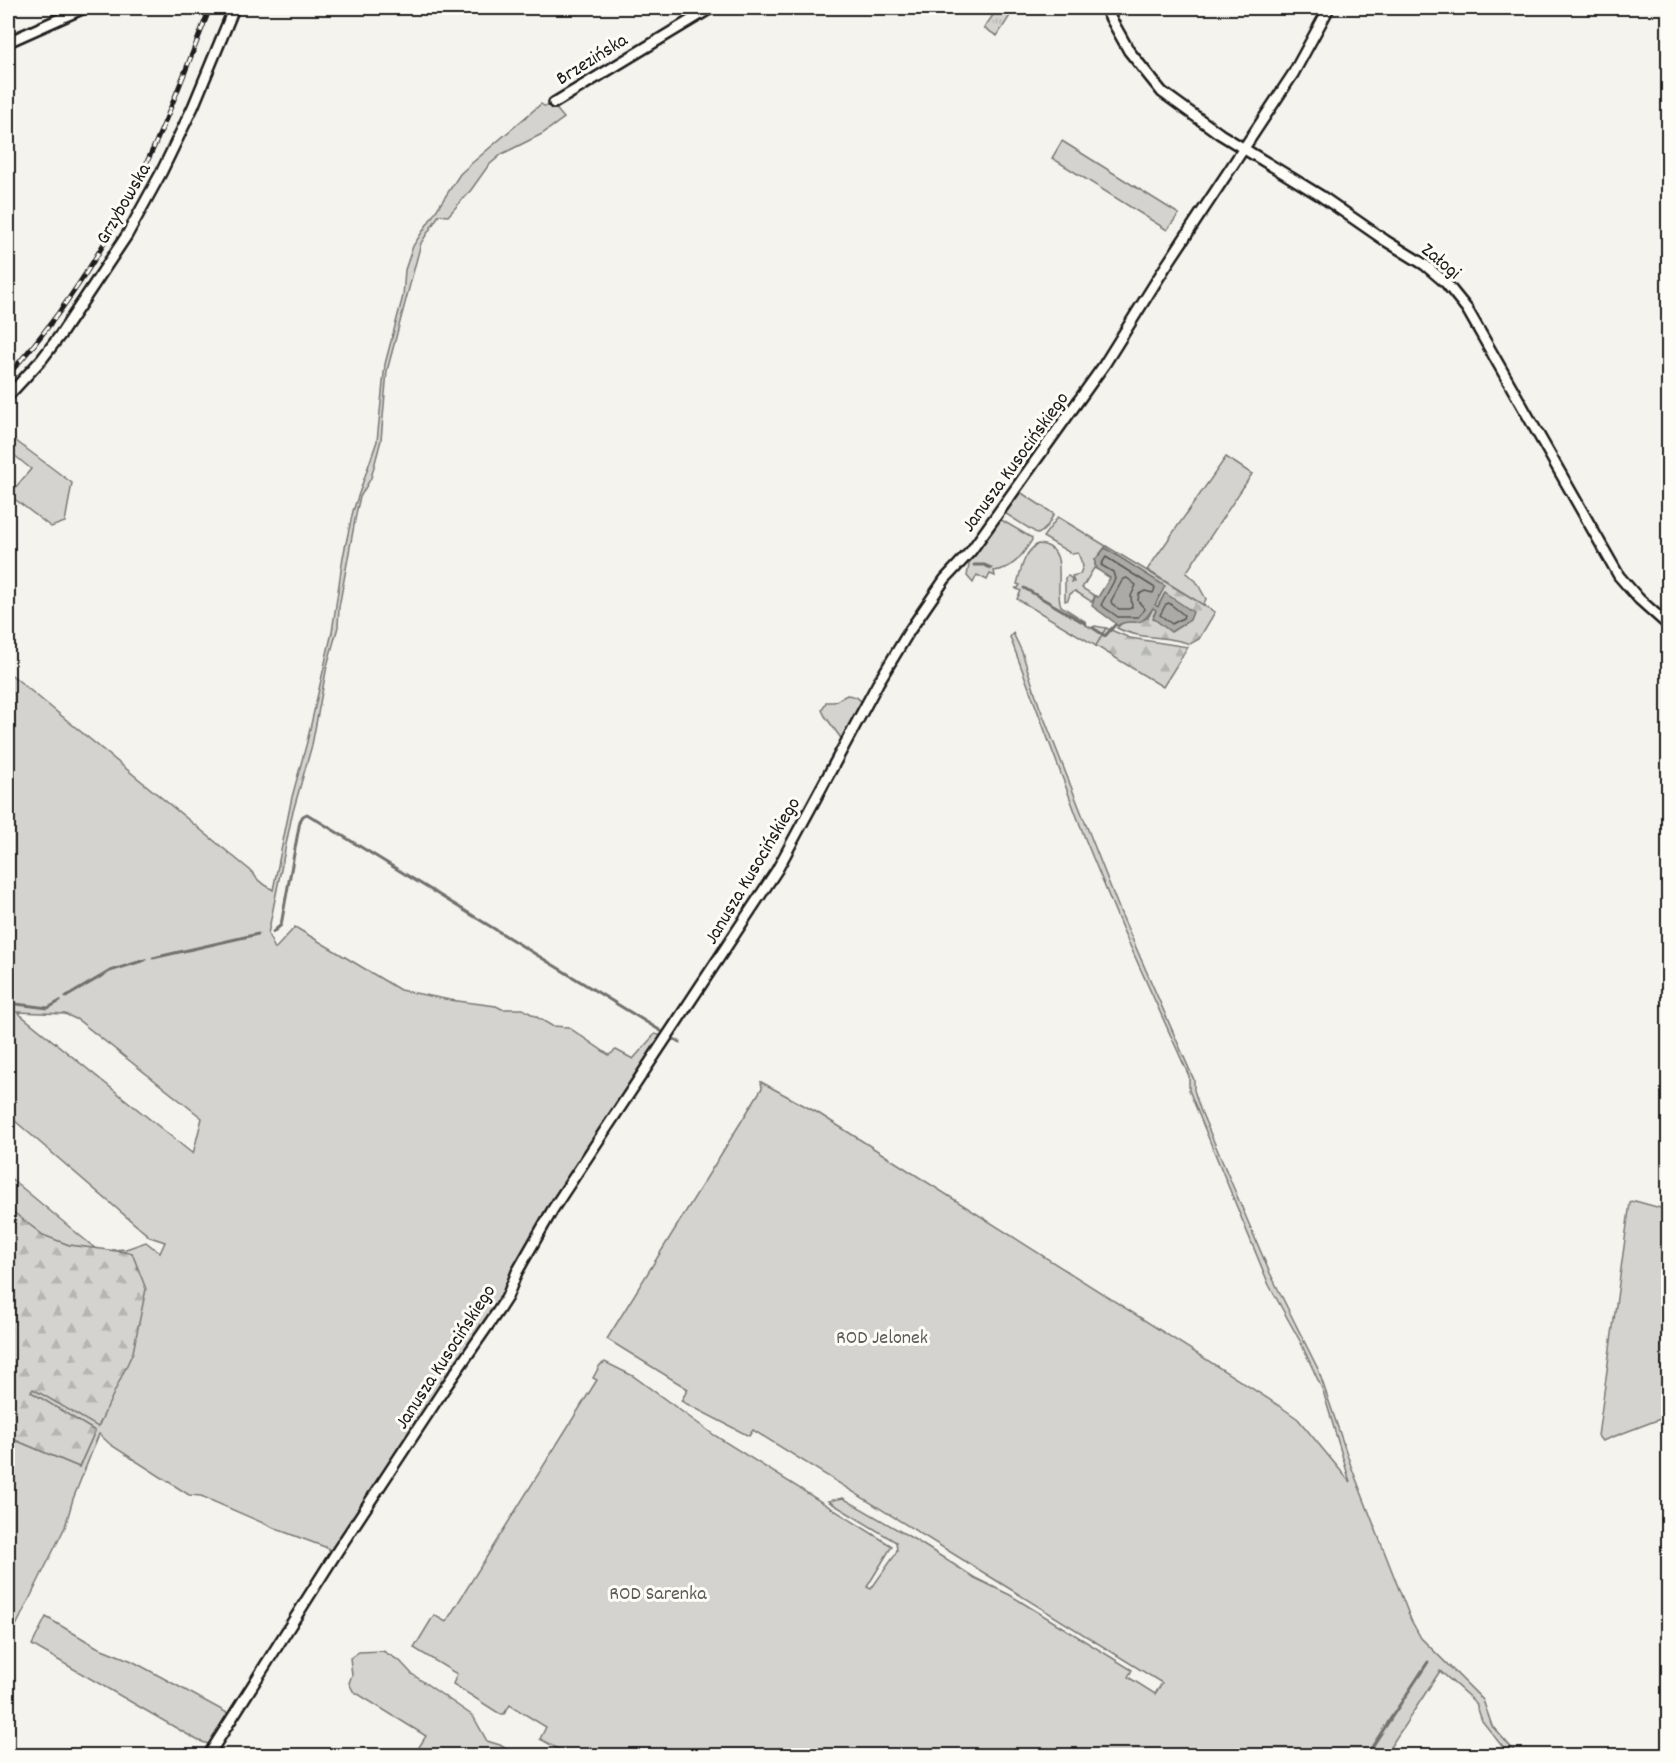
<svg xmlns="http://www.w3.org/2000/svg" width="1676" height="1763" viewBox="0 0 1676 1763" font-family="Dekko,sans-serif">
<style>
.green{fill:#d4d3cf;stroke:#787876;stroke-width:1.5;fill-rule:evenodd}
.forest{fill:url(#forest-firs);stroke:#787876;stroke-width:1.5}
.park{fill:url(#park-tufts);stroke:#787876;stroke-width:1.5}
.water{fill:#abaaa6;stroke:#72716f;stroke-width:1.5}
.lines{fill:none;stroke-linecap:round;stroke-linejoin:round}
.shore{stroke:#555553;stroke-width:1.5}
.stream{stroke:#72716f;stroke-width:3}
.minor-casing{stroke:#1c1c1c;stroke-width:14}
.minor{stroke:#fdfcf7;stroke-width:9}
.rail-casing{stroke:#1c1c1c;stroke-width:5}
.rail{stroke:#fdfcf7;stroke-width:3;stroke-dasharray:9;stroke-linecap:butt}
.labels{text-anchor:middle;stroke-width:6;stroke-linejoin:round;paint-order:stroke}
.street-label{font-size:20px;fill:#1c1c1c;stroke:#fdfcf7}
.park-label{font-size:20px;fill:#5c5c5b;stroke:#fdfcf7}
</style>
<defs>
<pattern id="forest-firs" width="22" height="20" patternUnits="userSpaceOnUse" patternTransform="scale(1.5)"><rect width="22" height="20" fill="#d4d3cf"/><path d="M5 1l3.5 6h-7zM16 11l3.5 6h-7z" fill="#b5b5b1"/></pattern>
<pattern id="park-tufts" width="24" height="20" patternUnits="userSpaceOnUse" patternTransform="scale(1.5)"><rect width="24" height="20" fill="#d4d3cf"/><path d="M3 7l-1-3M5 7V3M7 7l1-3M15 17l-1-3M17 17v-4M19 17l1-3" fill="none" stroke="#b5b5b1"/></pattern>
</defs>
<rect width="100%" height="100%" fill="#f4f3ee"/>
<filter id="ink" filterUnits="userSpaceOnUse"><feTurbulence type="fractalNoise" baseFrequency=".0167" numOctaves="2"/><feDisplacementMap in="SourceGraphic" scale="12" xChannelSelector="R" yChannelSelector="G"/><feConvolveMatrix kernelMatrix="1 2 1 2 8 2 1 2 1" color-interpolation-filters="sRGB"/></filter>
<g filter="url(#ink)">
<g class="green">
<path d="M541,104L544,106H554L564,118L542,134L502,154L488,166L471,190L448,216L439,215L421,243L387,371L381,440L371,478L360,497L357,509L339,607L338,627L327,666L312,745L292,815L268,934L275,949L295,927L400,990L450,1000L496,1006L502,1009H523L552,1026L568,1027L609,1055L616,1050L633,1059L655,1034L663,1036L636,1073L617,1107L548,1208L513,1270L501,1301L378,1480L332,1551L325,1547L279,1530L201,1496L189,1495L111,1445L99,1434L73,1499L65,1527L8,1642V1437L79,1467L95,1431L30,1392L33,1388L98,1426L116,1387L132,1253L112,1250L126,1249L146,1242L160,1253L165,1242L150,1237L8,1115V672L251,871L259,881L273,890L292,797L307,742L332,632L343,557L353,511L377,441L385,364L403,296L405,270L413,246L460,174L472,163ZM17,1012L65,1014L78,1020L202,1118L193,1154Z"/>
<path d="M1062,141L1179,214L1167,230L1052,158Z"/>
<path d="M8,435L72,483L65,522L51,527L8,494V483L15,488L31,469L8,450Z"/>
<path d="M1226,457L1252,474L1186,573L1196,581L1206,599L1203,605L1147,570Z"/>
<path d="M1017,490L1054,514C1049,522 1047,530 1038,534L1003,512Z"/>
<path d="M1058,517L1106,546L1095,560V565L1098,570L1094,568L1082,588L1095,596L1092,602L1075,591L1070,594L1068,600L1065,601V578L1068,576L1072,579L1071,582H1074L1072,576L1080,574L1083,566L1078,553L1072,554L1043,537Z"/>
<path d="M998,518L1032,538V540C1022,555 1014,569 994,571L995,576L990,574L987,580L977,575L973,583L967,576L970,559Z"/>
<path d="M1038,544C1072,546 1053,587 1061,606L1086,622V625L1091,628L1095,626L1106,628L1096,646L1017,599L1021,591L1015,588H1018L1020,585L1017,584C1021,569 1024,552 1038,544Z"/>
<path d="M1013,633L1022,652L1039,705L1120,911L1194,1080V1090L1200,1109L1269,1271L1318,1369L1351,1466L1411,1620L1421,1638L1483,1700L1492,1726L1518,1755H1509L1482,1721L1476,1703L1440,1671L1385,1755H569L540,1739L546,1727L510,1705L504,1714H500L453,1684L457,1674L414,1648L434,1615L446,1622L597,1380L593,1378L600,1365L605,1362L633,1376L714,1435L892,1546L867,1587L871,1589L895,1555L897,1550L896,1542L828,1501L843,1498L917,1541L975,1578L1010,1595L1132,1670L1128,1677L1155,1694L1162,1683L753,1430L749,1436L681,1401L688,1389L607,1339L762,1088L761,1082L818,1113L1281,1407L1298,1419L1350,1482L1323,1391L1300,1341L1269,1285L1195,1105L1189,1090V1076L1122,928L1086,841L1010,637Z"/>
<path d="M847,695C855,696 859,697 863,704L843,741L825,716L822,710L826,702H834Z"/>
<path d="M8,1176L96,1249L69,1245L43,1236L8,1208Z"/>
<path d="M1635,1201L1668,1210V1416L1602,1441L1598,1436L1630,1203Z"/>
<path d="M46,1617L97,1647L132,1661L231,1715L211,1745L197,1740L32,1645Z"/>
<path d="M383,1651L400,1661L412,1674L473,1716L487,1741L500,1745L516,1755H414L426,1736L353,1691L349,1683L352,1675L350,1658L359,1652Z"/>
</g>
<g class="forest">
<path d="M1106,546L1215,612L1199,639L1190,644C1166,635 1140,640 1117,628L1123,622L1148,618L1153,608L1156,610L1153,616L1165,593L1157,607L1155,605L1164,586L1105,548Z"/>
<path d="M1106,628L1130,638L1188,647L1163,687L1096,646Z"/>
<path d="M8,1208L43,1235L69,1245L132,1253L146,1289L133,1352L98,1427L33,1389L31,1392L95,1431L79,1467L8,1437Z"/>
</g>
<path class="park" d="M998,8H1015L997,36L984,28Z"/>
<path class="water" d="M1105,548L1165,586L1155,605L1158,607L1165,593L1193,612L1190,620L1171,632L1153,618L1156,610L1153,608C1138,633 1133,615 1117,626L1114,622L1092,606L1095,596L1098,597L1110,578L1098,570L1095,565V560Z"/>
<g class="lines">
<g class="shore">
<path d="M1106,557L1155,588L1153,593L1145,591L1139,594L1138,601L1145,609L1138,617H1118L1101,605L1115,579L1113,572L1101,565Z"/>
<path d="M1127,578L1136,585L1131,596L1132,607L1129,609H1119L1112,604L1111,601L1123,579Z"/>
<path d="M1169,603L1184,615L1183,618L1172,624L1160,615L1166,604Z"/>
</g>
<g class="stream">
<path d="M974,565H984L991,568"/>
<path d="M1024,588L1086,624"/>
<path d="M1093,628L1105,636L1115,625"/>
<path d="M273,932L281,925L300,821L303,816L307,814L661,1031"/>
<path d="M153,958L258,934"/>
<path d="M66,997L110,971L145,960"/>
<path d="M8,1003L48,1008L60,1001"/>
<path d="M674,1039L680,1042"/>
<path d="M1366,1756L1428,1662"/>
</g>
<defs>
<g id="minor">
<path d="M1105,8L1129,51L1162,92L1220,134L1321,196L1386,241L1425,265L1446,283L1467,309L1619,576L1639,599L1668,625"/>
<path d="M8,42L84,8"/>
<path d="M554,103L711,8"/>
<path d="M8,396L42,359L61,334L127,235L161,173L193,107L234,8"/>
<path d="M208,1756L338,1550L444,1389L498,1311L507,1297L517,1272L553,1209L777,870L878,683L910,630L945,579L971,551L1104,365L1164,269L1293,74L1329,8"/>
</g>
</defs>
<use href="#minor" class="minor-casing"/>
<use href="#minor" class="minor"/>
<defs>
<path id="rail" d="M8,375C54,324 93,267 125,206C159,143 184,74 210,8"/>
</defs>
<use href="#rail" class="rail-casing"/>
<use href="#rail" class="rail"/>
</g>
</g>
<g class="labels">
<g class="street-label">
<text transform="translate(591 58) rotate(-32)" y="7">Brzezińska</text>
<text transform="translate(122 203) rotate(-60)" y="7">Grzybowska</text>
<text transform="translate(1442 260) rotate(40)" y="7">Załogi</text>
<text transform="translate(1014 461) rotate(-54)" y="7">Janusza Kusocińskiego</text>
<text transform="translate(751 870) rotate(-59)" y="7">Janusza Kusocińskiego</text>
<text transform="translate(444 1356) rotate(-57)" y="7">Janusza Kusocińskiego</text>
</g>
<g class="park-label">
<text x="882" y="1343">ROD Jelonek</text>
<text x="658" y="1599">ROD Sarenka</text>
</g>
</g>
<rect width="1676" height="1763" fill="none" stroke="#fdfcf7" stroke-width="30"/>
<rect x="15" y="15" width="1646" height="1733" fill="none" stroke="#1c1c1c" stroke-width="2" filter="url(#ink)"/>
</svg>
